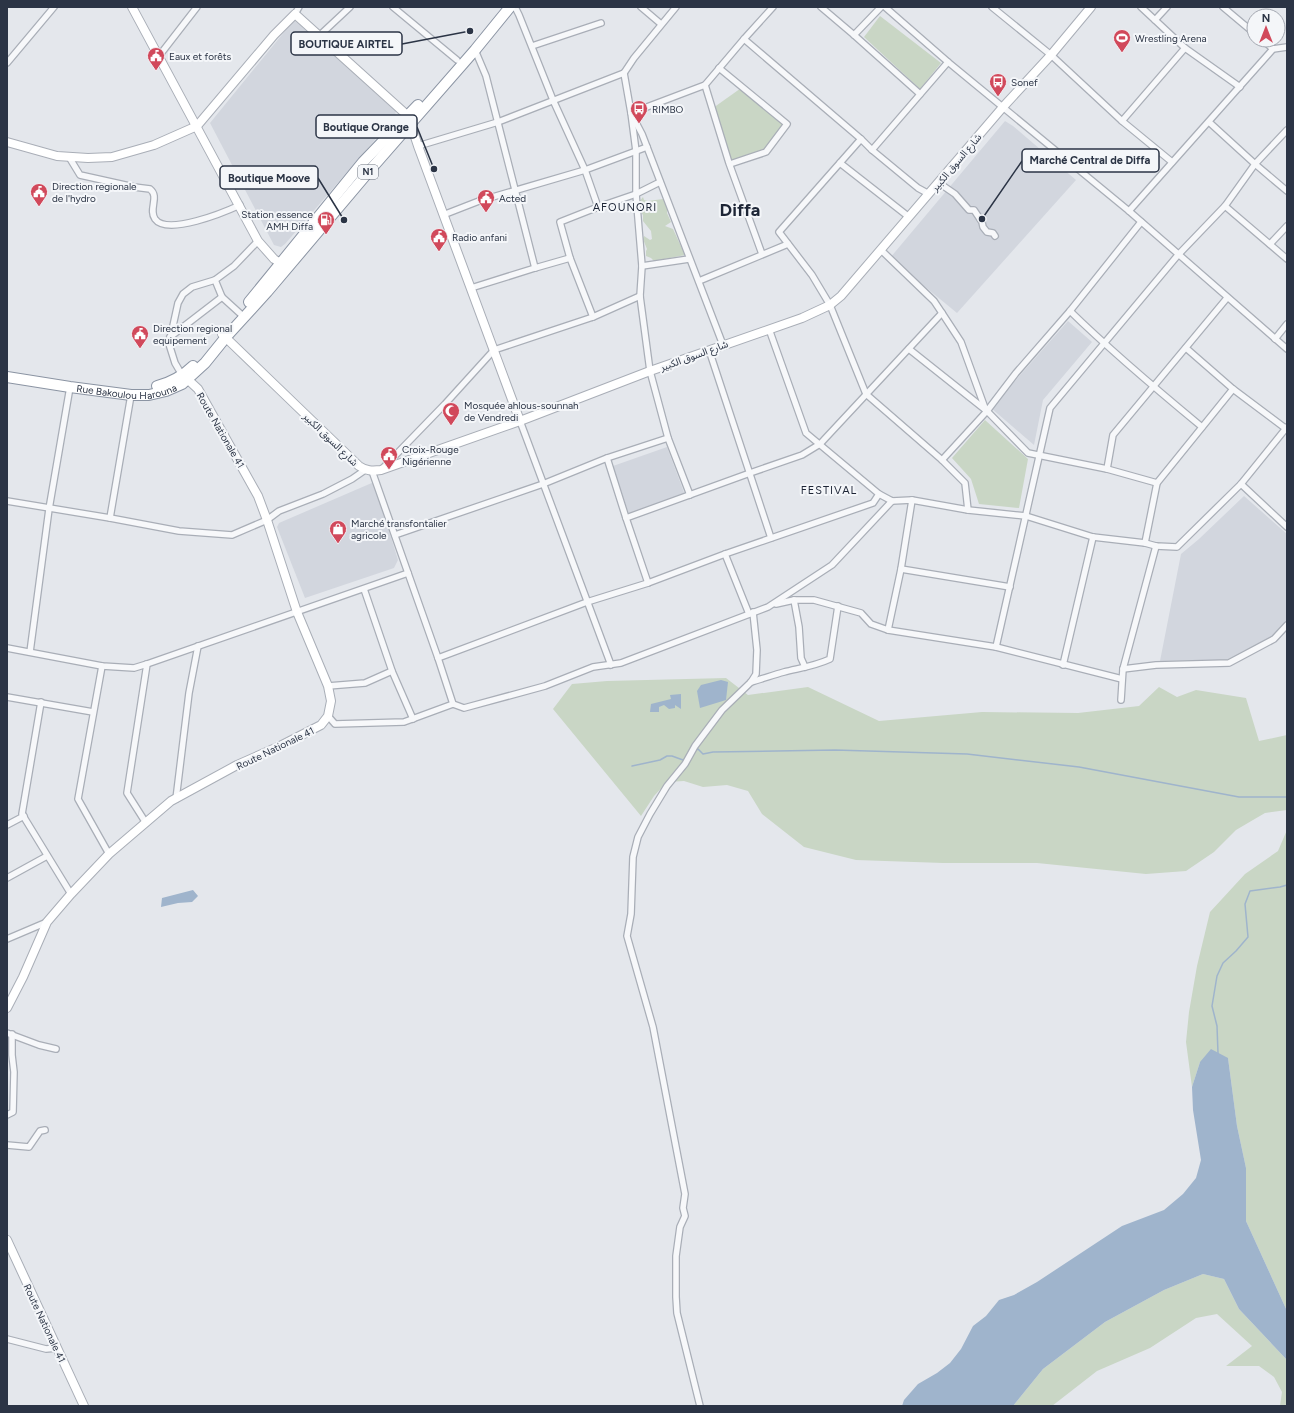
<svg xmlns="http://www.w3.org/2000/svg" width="1294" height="1413" viewBox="0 0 1294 1413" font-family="Figtree,'Noto Sans Arabic',sans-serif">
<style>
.built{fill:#d2d6de}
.green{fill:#c9d6c5}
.water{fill:#9fb4cc}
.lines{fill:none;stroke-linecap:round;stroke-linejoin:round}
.stream{stroke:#9fb4cc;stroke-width:1.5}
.street-casing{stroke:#a9aeb7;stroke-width:8}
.secondary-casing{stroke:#a9aeb7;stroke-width:10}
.highway-casing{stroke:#8b94a3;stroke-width:12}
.street{stroke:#f7f8fa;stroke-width:5.5}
.secondary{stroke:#fff;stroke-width:8}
.highway{stroke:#fff;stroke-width:10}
.labels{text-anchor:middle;stroke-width:4;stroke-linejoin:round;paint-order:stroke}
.shield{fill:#f4f6f9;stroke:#676e7b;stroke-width:1}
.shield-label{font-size:9px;font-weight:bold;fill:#2b3445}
.poi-label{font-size:10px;fill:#2b3445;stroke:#f4f6f9;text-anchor:start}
.street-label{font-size:10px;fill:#2b3445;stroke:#f4f6f9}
.neighbourhood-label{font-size:11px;letter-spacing:1px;fill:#1d2536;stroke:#f4f6f9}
.town-label{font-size:18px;font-weight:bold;fill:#1d2536;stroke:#f4f6f9}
.leader{fill:none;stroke:#2b3445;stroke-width:1.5}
.callout-dot{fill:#2b3445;stroke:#f4f6f9;stroke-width:1.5}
.callout{fill:#f4f6f9;stroke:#2b3445;stroke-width:1.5}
.callout-label{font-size:11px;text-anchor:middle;font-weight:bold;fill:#2b3445}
</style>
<rect width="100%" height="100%" fill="#e4e7ec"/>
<g class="built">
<path d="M294,20L397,111L395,113L397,115L393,119L285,244L281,247L274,245L210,123Z"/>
<path d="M1005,121L1013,126L1076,180L957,313L890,258Z"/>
<path d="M1068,321L1092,342L1043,400L1034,445L991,408Z"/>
<path d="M667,447L685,495L629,515L613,466Z"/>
<path d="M374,482L398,560L394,568L305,598L277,527L279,523Z"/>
<path d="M1244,496L1287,534V622L1271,641L1227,660L1160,661L1181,554L1199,539Z"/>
</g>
<g class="green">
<path d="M880,16L941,63L920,89L864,37Z"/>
<path d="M744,86L785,125L764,151L729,163L713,108Z"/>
<path d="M643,197L644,200L648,201L663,199L668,204L667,213L671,222L665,226L673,229L685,255L654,261L651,258L646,256V251L647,249L643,239L644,236L650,240L652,239L651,231L643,221V215L640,211L639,202Z"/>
<path d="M985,420L1028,459L1019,508L979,504L971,479L952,458Z"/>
<path d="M726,678L748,695L808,687L879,721L982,712L1078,713L1139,706L1159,687L1177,697L1196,690L1246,698L1259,741L1287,735V810L1265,813L1253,820L1236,830L1214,852L1186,871L1146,874L1037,863H943L856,860L804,847L762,814L748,791L727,785L703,787L684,781L667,782L654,796L641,816L553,709L572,684L607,681Z"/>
<path d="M1287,830V1311L1246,1221V1168L1237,1126L1228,1058L1200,1062L1192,1087L1186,1042L1189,1012L1197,966L1210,912L1245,874L1278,851Z"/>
<path d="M1203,1274L1224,1279L1239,1309L1287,1360V1406H1280L1282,1392L1274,1377L1259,1366H1226L1252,1346L1217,1314L1196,1318L1150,1348L1097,1371L1052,1406H1013L1043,1369L1105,1322L1164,1290Z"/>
</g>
<g class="water">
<path d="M721,680L728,682L726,700L700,708L697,691L701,685Z"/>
<path d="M681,694V709L675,705V708L669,709L664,705L659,707V712H650L651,704L671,699L670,695Z"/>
<path d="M193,890L198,896L192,902L178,903L161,907L162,898Z"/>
<path d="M1211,1049L1228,1058L1237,1126L1246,1168V1221L1287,1311V1360L1239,1309L1224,1279L1203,1274L1164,1290L1105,1322L1043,1369L1013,1406H902L904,1400L918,1384L937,1373L950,1363L961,1349L973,1326L986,1316L999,1300L1014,1295L1037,1282L1122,1226L1164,1210L1183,1194L1196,1178L1201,1160L1193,1110L1192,1087L1200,1062Z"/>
</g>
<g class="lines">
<g class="stream">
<path d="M694,751L698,749L703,754L713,752L835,750L967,754L1079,767L1239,797H1287"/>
<path d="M632,766L660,760L667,756H672L683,760L685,759"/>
<path d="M1218,1053L1217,1026L1212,1006L1217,976L1223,963L1236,951L1248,937L1245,904L1250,891L1280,887L1287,885"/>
</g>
<defs>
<g id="street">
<path d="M393,7L457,60"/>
<path d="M515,7L519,15L553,100L585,170L598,207"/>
<path d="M641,7L661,24"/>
<path d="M821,7L854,35L920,94"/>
<path d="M885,7L948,62L1129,211L1287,349"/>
<path d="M992,7L1051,55L1122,121L1172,162"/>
<path d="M1141,7L1185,48L1240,87"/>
<path d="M1223,7L1254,33"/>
<path d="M295,14L299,7"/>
<path d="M1155,20L1167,7"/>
<path d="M854,35L881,7"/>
<path d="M319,36L350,7"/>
<path d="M744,39L861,139"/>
<path d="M1263,40L1273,49"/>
<path d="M532,46L601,23"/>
<path d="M475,50L486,76L535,268"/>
<path d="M159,56L197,7"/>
<path d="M948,62L872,150L861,139L779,232L812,275L830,305L866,394L942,460L965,483L968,510"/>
<path d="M7,63L54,7"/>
<path d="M719,68L787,124L766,152L730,164"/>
<path d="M624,73L631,113L642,134L723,345"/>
<path d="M705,85L729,163L762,254"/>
<path d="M1122,121L1185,48"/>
<path d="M1209,122L1255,164L1287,191"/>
<path d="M418,146L498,122L624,73L634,58L676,7"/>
<path d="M872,150L918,188L929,194"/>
<path d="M69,157L80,175L134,187L150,189C160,197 148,209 155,219C167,236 225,212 240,205"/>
<path d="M840,163L909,217"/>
<path d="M939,183L955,194L969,210H974L982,222L983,227L987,232L993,233L995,236"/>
<path d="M1225,206L1287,259"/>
<path d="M1129,211L1273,49L1287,47"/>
<path d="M443,215L479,201L585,170L647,147"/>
<path d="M1270,244L1287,226"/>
<path d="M881,250L934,301L942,313L961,342L986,411"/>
<path d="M642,266L689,259"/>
<path d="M215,280L234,266L258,241"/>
<path d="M699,281L788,244"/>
<path d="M471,288L535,268L570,258"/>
<path d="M1070,311C1112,352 1156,389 1202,427"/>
<path d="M593,317L570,258L560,222L598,207L636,194L660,182"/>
<path d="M769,329L806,433L879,494L892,501L912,500L968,510L1026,516L1093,537L1145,543L1156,546L1177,547L1241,484L1287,427"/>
<path d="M170,337L222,297L244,317"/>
<path d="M1275,339L1287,324"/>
<path d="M1186,348L1233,389L1285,428"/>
<path d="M909,349L987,411L1028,453L1107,469L1157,483"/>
<path d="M709,350L771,538"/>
<path d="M182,375L175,363L169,344L178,303L183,294L192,287L215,280L222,297"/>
<path d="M520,421L611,665"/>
<path d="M607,458L626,518L648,583"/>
<path d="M942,460L987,411L1016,373L1070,311L1141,222"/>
<path d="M383,468L445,404L494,350L593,317L640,296"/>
<path d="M1107,469L1113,435L1227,298"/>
<path d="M372,471L438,658L453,704L464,708L545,686L593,667L621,663L768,607L832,565L892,501"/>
<path d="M1241,484L1287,527"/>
<path d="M690,495L668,438L650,371L640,296L642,266L636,194V151L631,113L705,85L744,39L773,7"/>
<path d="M7,501L110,518L179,531L232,535L267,520L279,511L323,494L352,479L365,470"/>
<path d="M110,518L131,395"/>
<path d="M626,518L750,473L802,455L820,444L942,313"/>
<path d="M395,535L543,484L607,458L668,438"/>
<path d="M1145,543L1157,483L1233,389"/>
<path d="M725,554L749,614"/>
<path d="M901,569L1010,587"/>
<path d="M364,589L392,671L413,719"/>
<path d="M794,600L799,627L801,658L805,667"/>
<path d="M776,604L794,600H814L861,613L871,624L888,630L996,647L1122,679"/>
<path d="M888,630L901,569L912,500"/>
<path d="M996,647L1050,408L1178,255L1225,206L1255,164L1287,130"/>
<path d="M7,648L102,666L134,668L147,664L408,573"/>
<path d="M30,652L49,509L70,387"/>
<path d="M438,658L587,602L648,583L725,554L873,503L879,494"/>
<path d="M1063,665L1093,537"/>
<path d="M102,666L78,799L109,854"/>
<path d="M1123,669L1156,665L1229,663L1274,639L1287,625"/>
<path d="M751,682C762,679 773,675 784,672C800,668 815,666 830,659L838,606"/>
<path d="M328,686L365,683L392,671"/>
<path d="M7,697L93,712"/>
<path d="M1121,700L1123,669L1156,546"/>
<path d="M41,702L22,814L71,894"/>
<path d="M328,716L335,724L404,722L453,704"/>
<path d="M176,799L189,693L198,646"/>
<path d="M146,823L127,793L147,664"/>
<path d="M7,825L24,816"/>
<path d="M7,878L47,856"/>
<path d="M7,939L47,922"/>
<path d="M7,1033L39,1045L56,1049"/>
<path d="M7,1115L13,1112L14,1072L12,1055V1034"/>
<path d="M7,1145L29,1147L40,1131L45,1130"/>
<path d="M7,1339L46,1349L57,1348"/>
<path d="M700,1406L677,1313L676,1297V1256L680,1227L685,1216L683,1208L685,1194L653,1027L627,936L631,914L633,857L638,837L650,814L667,786L685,764L695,746L722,710L751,682L756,674L757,650L753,612"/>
</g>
<g id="secondary">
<path d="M132,7L258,241L274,259L285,266"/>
<path d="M7,142L57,156L88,158L112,157L154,145L197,126L274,35L295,14L408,116L418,146L520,421"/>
<path d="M222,334L359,466C366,471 372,471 381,470L520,421L650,371L802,318L830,305L841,296L1003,107L1051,55L1091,7"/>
<path d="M7,1008L23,977L47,922L71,894L109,854L171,801L237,765L280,746L321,725L328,716L331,701L328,686L297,612L267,520L258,496L198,389L184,376"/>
<path d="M7,1240L84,1406"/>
</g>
<g id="highway">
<path d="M249,302L363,162L418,105"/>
<path id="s1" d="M7,377L70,387L131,395H149L166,391L182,384L205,363L226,337L267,292L371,169L475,50L510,7"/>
<path d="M157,386C170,383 184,375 193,366"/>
</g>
</defs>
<use href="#street" class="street-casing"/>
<use href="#secondary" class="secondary-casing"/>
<use href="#highway" class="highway-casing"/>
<use href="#street" class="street"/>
<use href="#secondary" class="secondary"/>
<use href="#highway" class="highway"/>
</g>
<defs>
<symbol id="stadium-pin" viewBox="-11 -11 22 30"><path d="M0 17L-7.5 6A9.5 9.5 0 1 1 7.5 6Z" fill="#d1495b" stroke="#f4f6f9"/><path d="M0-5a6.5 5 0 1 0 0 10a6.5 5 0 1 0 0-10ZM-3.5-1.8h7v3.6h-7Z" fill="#fff"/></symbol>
<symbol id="civic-pin" viewBox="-11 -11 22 30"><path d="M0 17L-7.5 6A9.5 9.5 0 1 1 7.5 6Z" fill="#d1495b" stroke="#f4f6f9"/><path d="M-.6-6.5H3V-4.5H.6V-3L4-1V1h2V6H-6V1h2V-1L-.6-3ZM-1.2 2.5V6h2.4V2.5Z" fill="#fff"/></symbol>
<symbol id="bus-pin" viewBox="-11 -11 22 30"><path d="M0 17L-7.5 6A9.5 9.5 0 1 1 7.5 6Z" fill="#d1495b" stroke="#f4f6f9"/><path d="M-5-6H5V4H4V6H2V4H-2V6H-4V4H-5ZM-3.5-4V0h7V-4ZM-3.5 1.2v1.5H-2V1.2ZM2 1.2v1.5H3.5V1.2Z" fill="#fff"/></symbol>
<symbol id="fuel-pin" viewBox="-11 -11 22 30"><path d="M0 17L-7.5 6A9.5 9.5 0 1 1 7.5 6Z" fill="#d1495b" stroke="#f4f6f9"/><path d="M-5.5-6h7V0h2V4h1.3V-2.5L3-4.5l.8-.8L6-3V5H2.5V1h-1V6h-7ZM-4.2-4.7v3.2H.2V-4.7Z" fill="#fff"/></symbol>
<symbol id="mosque-pin" viewBox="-11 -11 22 30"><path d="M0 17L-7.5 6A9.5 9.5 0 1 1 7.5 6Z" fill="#d1495b" stroke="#f4f6f9"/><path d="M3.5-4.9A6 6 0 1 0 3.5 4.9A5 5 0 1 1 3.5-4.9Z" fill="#fff"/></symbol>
<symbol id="shop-pin" viewBox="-11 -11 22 30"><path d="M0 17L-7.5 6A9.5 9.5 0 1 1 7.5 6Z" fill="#d1495b" stroke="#f4f6f9"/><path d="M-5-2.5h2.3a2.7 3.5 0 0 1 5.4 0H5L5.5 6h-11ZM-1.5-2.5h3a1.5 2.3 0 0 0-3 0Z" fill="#fff"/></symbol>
</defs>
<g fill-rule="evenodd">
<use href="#stadium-pin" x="1112" y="28" width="20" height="27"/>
<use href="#civic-pin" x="146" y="46" width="20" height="27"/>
<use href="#bus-pin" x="988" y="72" width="20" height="27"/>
<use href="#bus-pin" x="629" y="99" width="20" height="27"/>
<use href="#civic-pin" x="29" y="182" width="20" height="27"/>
<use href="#civic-pin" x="476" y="188" width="20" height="27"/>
<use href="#fuel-pin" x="316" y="210" width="20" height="27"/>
<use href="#civic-pin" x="429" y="227" width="20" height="27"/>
<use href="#civic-pin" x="130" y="324" width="20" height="27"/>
<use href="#mosque-pin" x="441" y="401" width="20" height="27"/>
<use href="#civic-pin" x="379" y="445" width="20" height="27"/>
<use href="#shop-pin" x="328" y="519" width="20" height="27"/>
</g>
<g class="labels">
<rect class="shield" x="358" y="165" width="20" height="14" rx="3"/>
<g class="shield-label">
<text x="368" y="175">N1</text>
</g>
<g class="poi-label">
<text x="1135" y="42">Wrestling Arena</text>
<text x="169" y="60">Eaux et forêts</text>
<text x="1011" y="86">Sonef</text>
<text x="652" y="113">RIMBO</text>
<text x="52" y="190">Direction regionale<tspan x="52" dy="12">de l'hydro</tspan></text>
<text x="499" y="202">Acted</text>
<text x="313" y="218" text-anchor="end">Station essence<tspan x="313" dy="12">AMH Diffa</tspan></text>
<text x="452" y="241">Radio anfani</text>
<text x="153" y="332">Direction regional<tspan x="153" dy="12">equipement</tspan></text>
<text x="464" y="409">Mosquée ahlous-sounnah<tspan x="464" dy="12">de Vendredi</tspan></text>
<text x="402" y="453">Croix-Rouge<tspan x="402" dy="12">Nigérienne</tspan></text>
<text x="351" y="527">Marché transfontalier<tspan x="351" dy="12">agricole</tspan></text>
</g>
<g class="street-label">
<text transform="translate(956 162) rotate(-50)" y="4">شارع السوق الكبير</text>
<text transform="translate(694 355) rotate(-20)" y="4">شارع السوق الكبير</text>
<text dy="4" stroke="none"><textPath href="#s1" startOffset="121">Rue Bakoulou Harouna</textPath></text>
<text transform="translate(221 430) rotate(60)" y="4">Route Nationale 41</text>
<text transform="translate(331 439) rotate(44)" y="4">شارع السوق الكبير</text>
<text transform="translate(275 748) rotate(-26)" y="4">Route Nationale 41</text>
<text transform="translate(45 1323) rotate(65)" y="4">Route Nationale 41</text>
</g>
<g class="neighbourhood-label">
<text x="625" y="211">AFOUNORI</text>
<text x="829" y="494">FESTIVAL</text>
</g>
<g class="town-label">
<text x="740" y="216">Diffa</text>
</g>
</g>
<path class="leader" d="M470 31L402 44M434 169L417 127M982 219L1022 161M344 220L318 178"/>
<g class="callout-dot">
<circle cx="470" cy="31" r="4"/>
<circle cx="434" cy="169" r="4"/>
<circle cx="982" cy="219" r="4"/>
<circle cx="344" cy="220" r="4"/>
</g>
<g class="callout">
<rect x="291" y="32" width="111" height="23" rx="4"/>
<rect x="316" y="115" width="101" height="23" rx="4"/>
<rect x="1022" y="149" width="137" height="23" rx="4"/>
<rect x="220" y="166" width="98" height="23" rx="4"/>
</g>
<g class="callout-label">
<text x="346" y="48">BOUTIQUE AIRTEL</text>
<text x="366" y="131">Boutique Orange</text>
<text x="1090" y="164">Marché Central de Diffa</text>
<text x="269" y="182">Boutique Moove</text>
</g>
<rect width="1294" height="1413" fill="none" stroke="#2b3445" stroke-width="16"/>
<g transform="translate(1266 28)"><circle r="19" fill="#f4f6f9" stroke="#a4a8b1"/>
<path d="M0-3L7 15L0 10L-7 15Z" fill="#d1495b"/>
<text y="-6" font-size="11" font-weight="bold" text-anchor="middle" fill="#2b3445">N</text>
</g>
</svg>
